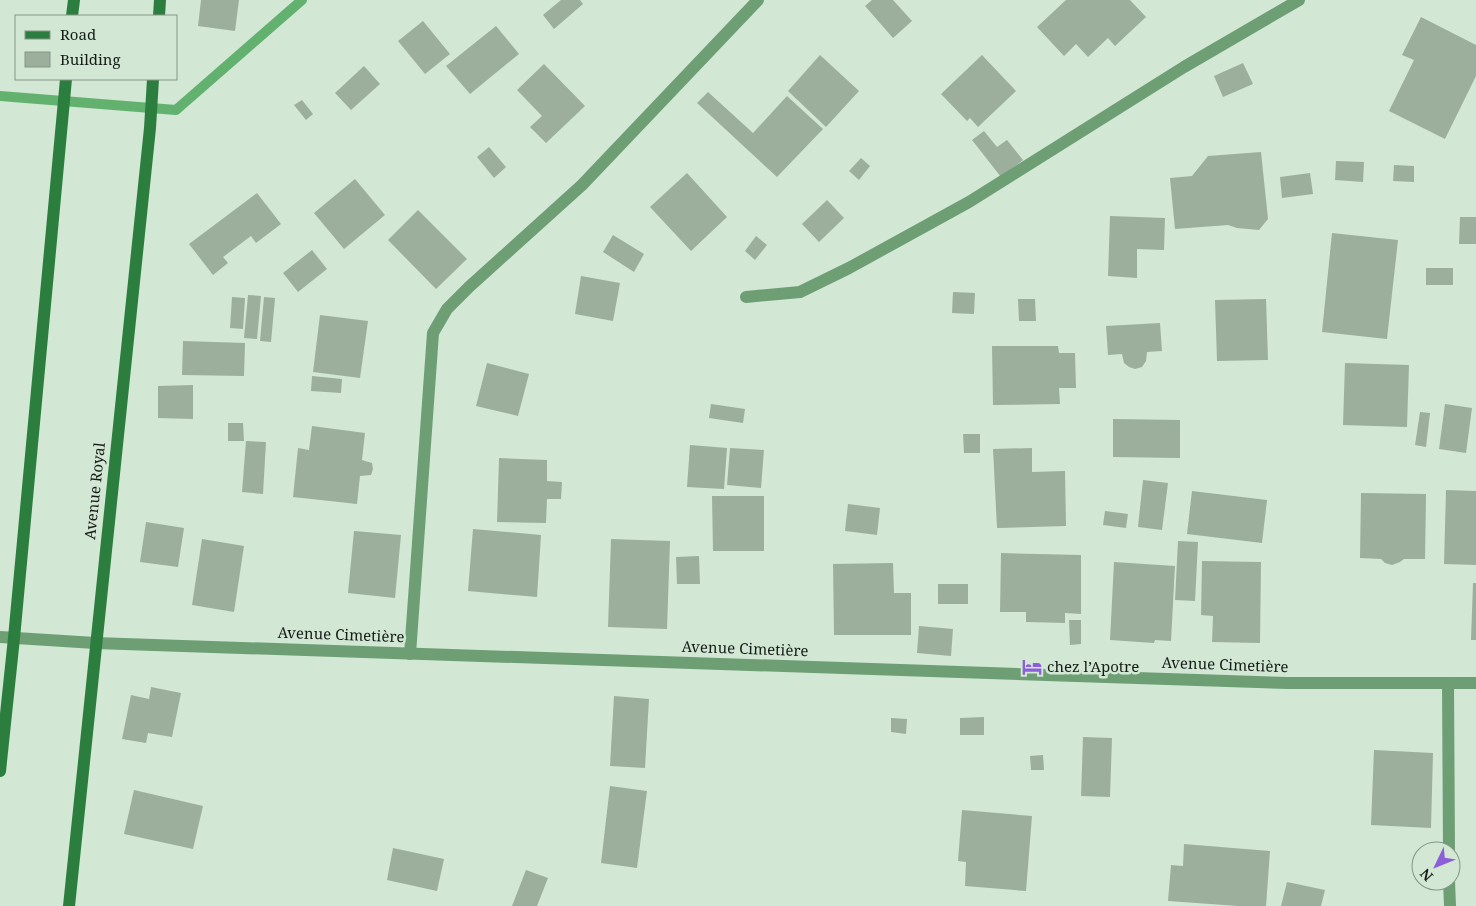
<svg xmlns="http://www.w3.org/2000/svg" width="1476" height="906" viewBox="0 0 1476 906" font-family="'Noto Serif',serif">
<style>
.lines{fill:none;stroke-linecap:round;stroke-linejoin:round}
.stream{stroke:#62b16f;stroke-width:10}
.building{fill:#9caf9d}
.street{stroke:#6e9f74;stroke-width:12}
.secondary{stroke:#2c7e3e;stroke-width:12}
.labels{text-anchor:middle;stroke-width:5;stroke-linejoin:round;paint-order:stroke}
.street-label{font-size:15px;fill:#151c16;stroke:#d2e7d4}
.poi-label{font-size:15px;fill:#151c16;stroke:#d2e7d4;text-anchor:start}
</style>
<rect width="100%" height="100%" fill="#d2e7d4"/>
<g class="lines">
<path class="stream" d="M0,96L176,110L302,0"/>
</g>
<g class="building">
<path d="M201,0H239L235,31L198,26Z"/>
<path d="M561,0H580L583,4L554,29L543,15Z"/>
<path d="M872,0H893L912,21L893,38L865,6Z"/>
<path d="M1066,0H1130L1146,17L1115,46L1108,38L1088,57L1076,44L1064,56L1037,27Z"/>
<path d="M1421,17L1476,45V76L1445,139L1389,111L1414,60L1402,55Z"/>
<path d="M423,21L450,54L425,74L398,41Z"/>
<path d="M496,26L519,54L470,94L446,66Z"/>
<path d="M820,55L859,91L826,127L788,91Z"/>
<path d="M982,55L1016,91L978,127L970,118L967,121L941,94Z"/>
<path d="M1243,63L1253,84L1223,97L1214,76Z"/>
<path d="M544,64L585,106L546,143L530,127L542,116L517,90Z"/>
<path d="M364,66L380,84L351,110L335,93Z"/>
<path d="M708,92L753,133L787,96L823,129L777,177L697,103Z"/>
<path d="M302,100L313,114L306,120L294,105Z"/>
<path d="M984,131L997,147L1007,140L1023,160L1001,177L972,140Z"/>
<path d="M489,147L506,167L494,178L477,157Z"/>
<path d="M1261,152L1268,219L1259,230L1237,228L1228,225L1175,229L1170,178L1192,176L1208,156Z"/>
<path d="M861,158L870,166L859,180L849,171Z"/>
<path d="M1336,161L1364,162L1363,182L1335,180Z"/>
<path d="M1394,165L1414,166V182L1393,181Z"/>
<path d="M687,173L727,217L691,251L650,207Z"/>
<path d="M1310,173L1313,194L1282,198L1280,177Z"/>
<path d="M355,179L385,215L344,249L314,213Z"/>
<path d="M257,193L281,224L256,243L251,236L223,257L228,263L213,275L189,244Z"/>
<path d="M827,200L844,218L819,242L802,224Z"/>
<path d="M418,210L467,259L436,289L388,240Z"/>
<path d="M1110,216L1165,218L1164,250L1137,249V278L1108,276Z"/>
<path d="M1460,217H1476V244H1459Z"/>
<path d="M1332,233L1398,240L1387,339L1322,332Z"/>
<path d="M613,235L644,254L634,272L603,252Z"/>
<path d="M756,236L767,245L755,260L745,251Z"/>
<path d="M312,250L327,269L298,292L283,273Z"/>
<rect x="1426" y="268" width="27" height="17"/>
<path d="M581,276L620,283L613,321L575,314Z"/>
<path d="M953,292L975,293L974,314L952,313Z"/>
<path d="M248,295L261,296L257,339L244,338Z"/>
<path d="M232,297L245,298L243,329L230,328Z"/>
<path d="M264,297L275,298L271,342L260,341Z"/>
<path d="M1018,299H1035L1036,321H1019Z"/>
<path d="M1266,299L1268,360L1217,361L1215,300Z"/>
<path d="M320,315L368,321L360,378L313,372Z"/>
<path d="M1160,323L1162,351L1147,352L1146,361L1142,367L1135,369L1129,367L1124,363L1122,354L1108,355L1106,326Z"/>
<path d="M183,341L245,343L244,376L182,375Z"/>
<path d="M992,346H1058L1059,353H1075L1076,388H1059L1060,404L993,405Z"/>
<path d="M487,363L529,374L518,416L476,406Z"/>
<path d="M1345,363L1409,365L1407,427L1343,425Z"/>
<path d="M312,376L342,379L341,393L311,391Z"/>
<path d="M193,385V419L158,418V386Z"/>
<path d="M711,404L745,409L743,423L709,418Z"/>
<path d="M1445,404L1472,408L1466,453L1439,449Z"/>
<path d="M1420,412L1430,413L1426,447L1415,445Z"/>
<path d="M1113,419L1180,420V458L1113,457Z"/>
<path d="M228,423H243L244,441H228Z"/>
<path d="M312,426L365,433L362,460L372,463L373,469L371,475L360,476L357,504L293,497L298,448L309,450Z"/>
<path d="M963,434H980V453H964Z"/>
<path d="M246,441L266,442L263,494L242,492Z"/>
<path d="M690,445L727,448L724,489L687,487Z"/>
<path d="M730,448L764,450L761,488L727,485Z"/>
<path d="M1032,448V472L1065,471L1066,526L997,528L993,449Z"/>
<path d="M499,458L547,460V481L562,482L561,499H547L546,523L497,522Z"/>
<path d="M1143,480L1168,483L1162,530L1138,527Z"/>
<path d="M1446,490L1476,491V565L1444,564Z"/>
<path d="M1192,491L1267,500L1262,543L1187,534Z"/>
<path d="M1361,493L1426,494L1425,559H1404L1400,562L1392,565L1385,563L1381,559L1360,558Z"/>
<path d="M712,496H764V551H713Z"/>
<path d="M848,504L880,508L877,535L845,531Z"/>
<path d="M1105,511L1128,514L1126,528L1103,525Z"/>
<path d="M146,522L184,528L178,567L140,562Z"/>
<path d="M473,529L541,535L537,597L468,591Z"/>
<path d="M354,531L401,535L395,598L348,593Z"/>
<path d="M202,539L244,546L234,612L192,605Z"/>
<path d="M611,539L670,541L667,629L608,627Z"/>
<path d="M1178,541L1198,542L1195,601L1175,600Z"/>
<path d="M1001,553L1081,555V614L1065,613V623L1026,622V612H1000Z"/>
<path d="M699,556L700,584H677L676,557Z"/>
<path d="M1202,561L1261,562L1260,643L1212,642L1213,616L1201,615Z"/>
<path d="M1114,562L1175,566L1171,641L1155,640L1154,643L1110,640Z"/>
<path d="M893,563L894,593H911V635H834L833,564Z"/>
<path d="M1473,583H1476V640H1471Z"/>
<rect x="938" y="584" width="30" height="20"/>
<path d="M1069,620H1081V644L1070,645Z"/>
<path d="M919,626L953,629L951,656L917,653Z"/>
<path d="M151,687L181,693L172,737L148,733L146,743L122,739L131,695L149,699Z"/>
<path d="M614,696L649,699L645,768L610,766Z"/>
<path d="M984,717V735H960V718Z"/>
<path d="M891,718L907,719L906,734L891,732Z"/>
<path d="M1083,737L1112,738L1110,797L1081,796Z"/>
<path d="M1374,750L1433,753L1431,828L1371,825Z"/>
<path d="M1043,755L1044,770H1031L1030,756Z"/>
<path d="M610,786L647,791L637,868L601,863Z"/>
<path d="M134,790L203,806L193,849L124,834Z"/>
<path d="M962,810L1032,816L1026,891L965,886L966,862L958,861Z"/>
<path d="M1184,844L1270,851L1266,906H1238L1168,901L1171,865L1183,866Z"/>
<path d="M393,848L444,859L437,891L387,880Z"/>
<path d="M526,870L548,878L537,906H512Z"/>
<path d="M1287,882L1325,890L1321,906H1281Z"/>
</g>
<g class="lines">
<g class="street">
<path d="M746,297L800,292L849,268L969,202L1184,67L1299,0"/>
<path d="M0,637L95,643L1288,683H1476"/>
<path d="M410,654L433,333L447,309L469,287L582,185L758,0"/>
<path d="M1448,683L1449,851"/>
<path d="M1449,881L1450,906"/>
</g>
<g class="secondary">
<path d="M72,16L74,0"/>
<path d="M159,16L160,0"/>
<path d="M0,771L14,638L66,79"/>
<path d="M69,906L150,128L153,79"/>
</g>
</g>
<defs>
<symbol id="hotel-bare" viewBox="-9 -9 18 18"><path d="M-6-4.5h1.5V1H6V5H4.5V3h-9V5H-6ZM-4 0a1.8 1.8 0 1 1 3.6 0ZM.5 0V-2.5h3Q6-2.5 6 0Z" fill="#8c5fd9" stroke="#d2e7d4" stroke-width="2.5" paint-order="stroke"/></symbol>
</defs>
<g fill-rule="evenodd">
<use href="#hotel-bare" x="1018" y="653" width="28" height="28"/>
</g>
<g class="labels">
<g class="street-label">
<text transform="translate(95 491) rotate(-84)" y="5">Avenue Royal</text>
<text transform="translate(341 635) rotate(2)" y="5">Avenue Cimetière</text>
<text transform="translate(745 649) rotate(2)" y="5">Avenue Cimetière</text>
<text transform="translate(1225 665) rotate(2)" y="5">Avenue Cimetière</text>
</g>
<g class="poi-label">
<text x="1047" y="672">chez l’Apotre</text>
</g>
</g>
<rect x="15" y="15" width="162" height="65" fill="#d2e7d4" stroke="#869688"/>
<rect x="25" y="31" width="25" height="8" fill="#2c7e3e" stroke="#869688"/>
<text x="60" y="40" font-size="15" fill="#151c16">Road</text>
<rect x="25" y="52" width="25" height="15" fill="#9caf9d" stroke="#869688"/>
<text x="60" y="65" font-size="15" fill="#151c16">Building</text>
<g transform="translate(1436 866) rotate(227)"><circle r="24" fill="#d2e7d4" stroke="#869688"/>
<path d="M0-4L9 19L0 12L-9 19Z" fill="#8c5fd9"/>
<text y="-8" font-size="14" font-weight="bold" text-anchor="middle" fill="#151c16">N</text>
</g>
</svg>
